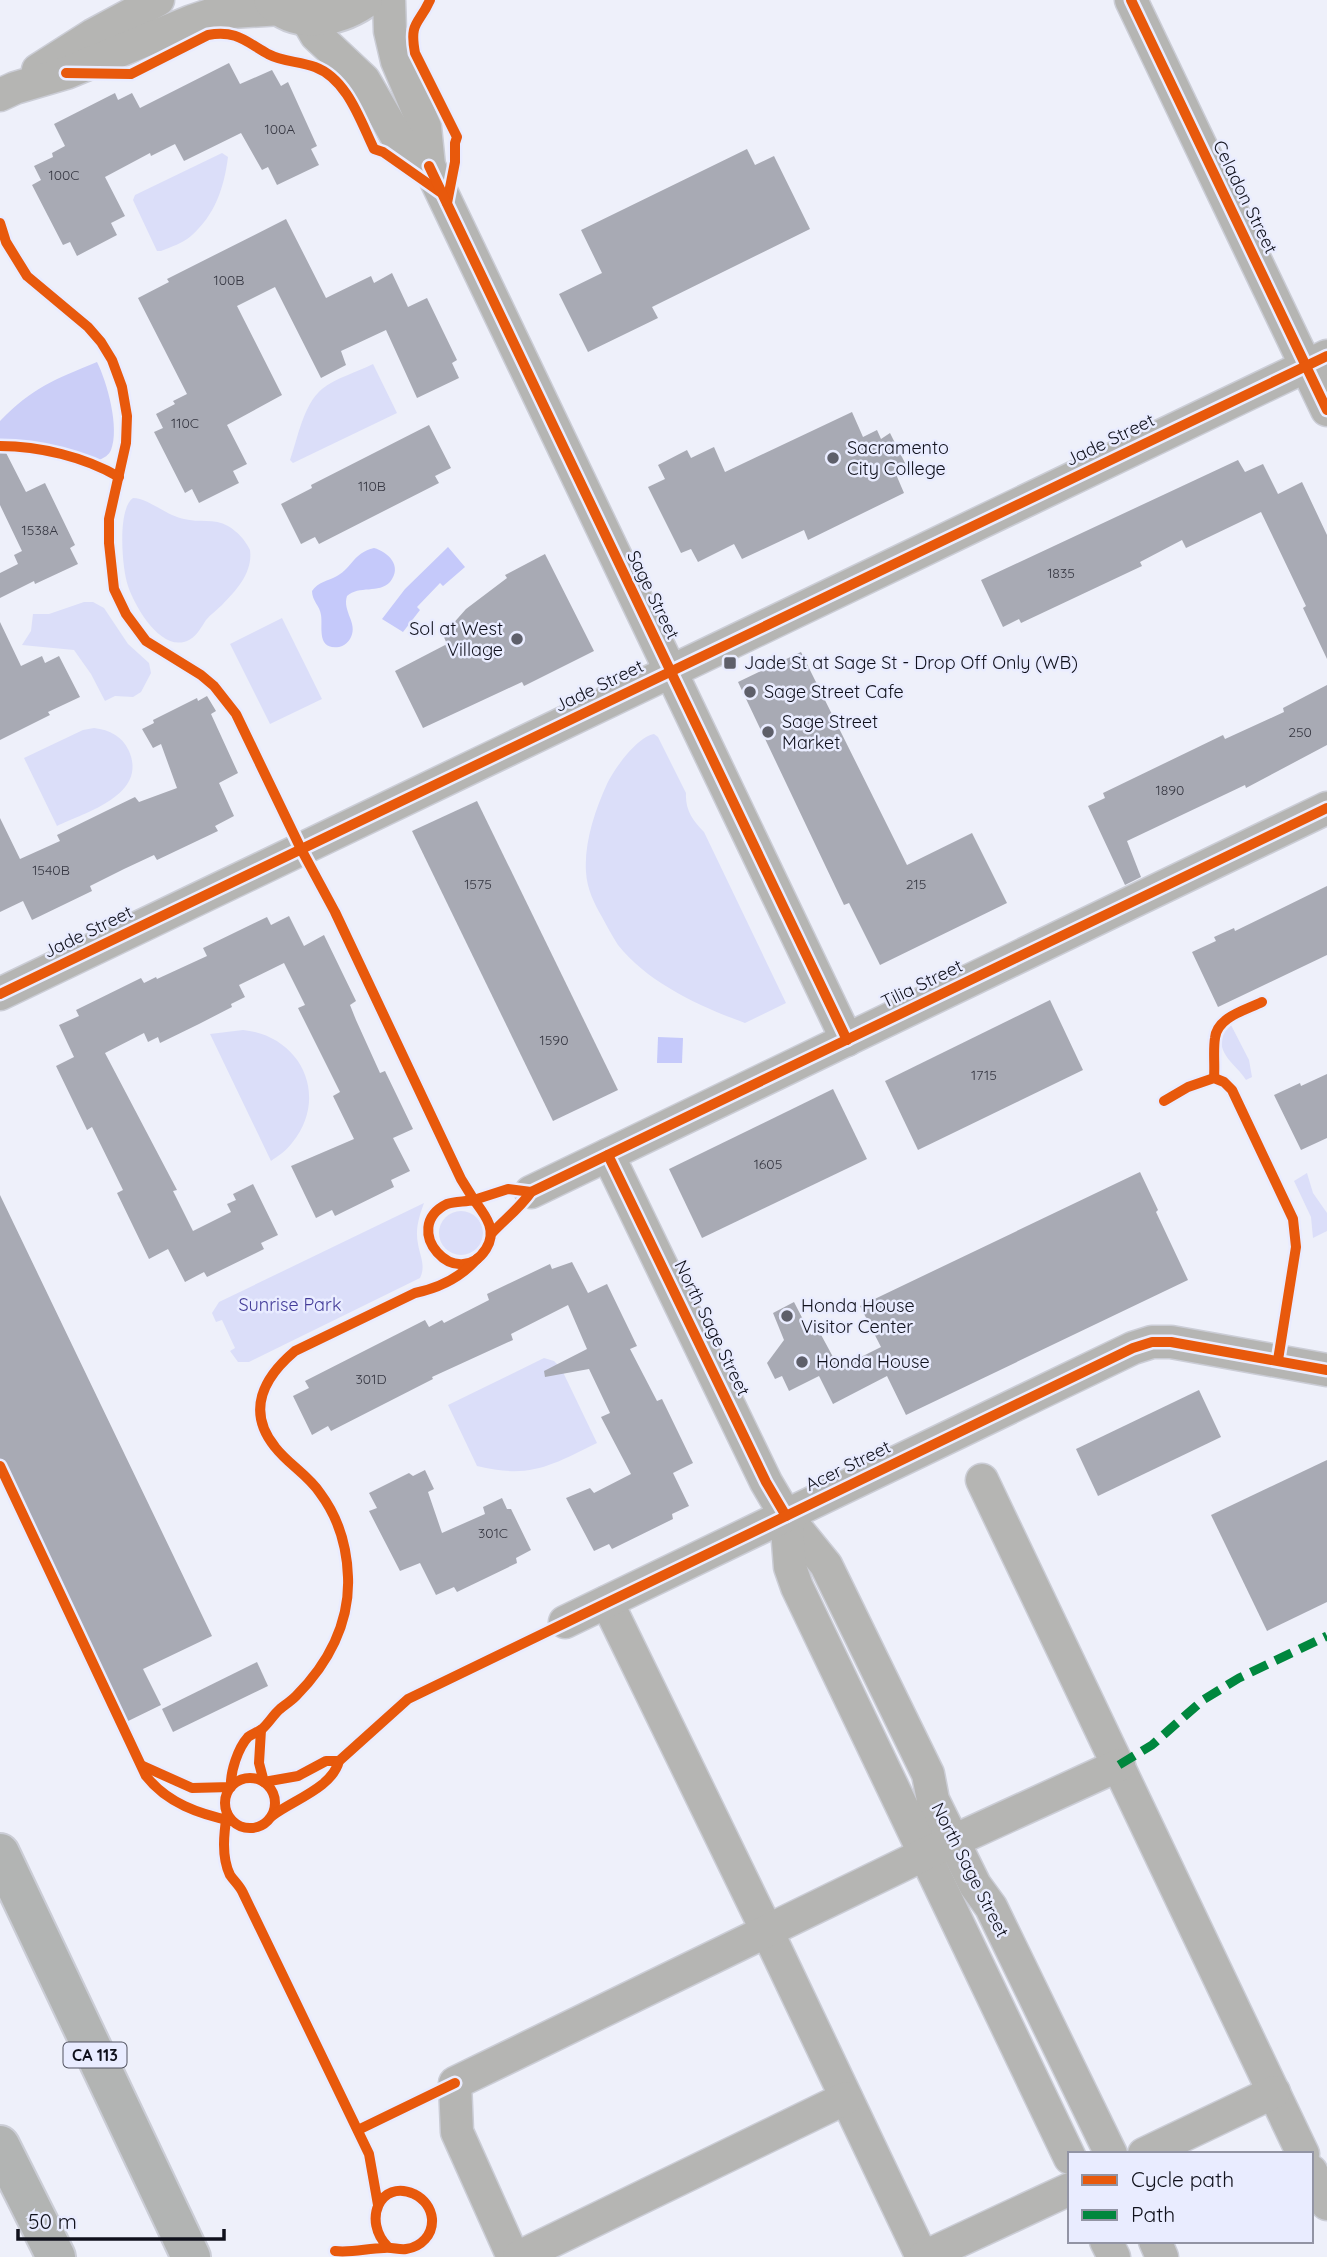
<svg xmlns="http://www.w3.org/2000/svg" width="1327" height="2257" viewBox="0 0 1327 2257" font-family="Quicksand,sans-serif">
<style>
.green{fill:#dbdef9}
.forest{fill:#cbcef7}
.water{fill:#c5c9fa}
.building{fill:#a8aab4}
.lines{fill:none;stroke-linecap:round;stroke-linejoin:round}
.minor-casing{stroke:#cbcdd6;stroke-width:35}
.tertiary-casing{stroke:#cbcdd6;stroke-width:42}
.motorway-casing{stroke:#cbcdd6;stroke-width:42}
.minor{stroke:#b5b5b3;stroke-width:32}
.tertiary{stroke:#b5b5b3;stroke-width:38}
.motorway{stroke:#b2b4b3;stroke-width:38}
.quiet{stroke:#00873e;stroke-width:9;stroke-dasharray:18 9;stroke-linecap:butt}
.cycleway-casing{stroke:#e9ecff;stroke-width:15}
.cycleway{stroke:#e8590c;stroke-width:10}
.poi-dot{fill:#5e5f6a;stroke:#e9ecff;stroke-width:2.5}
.labels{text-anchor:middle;stroke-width:5;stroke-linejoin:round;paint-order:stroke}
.number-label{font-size:14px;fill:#363742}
.shield{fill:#e9ecff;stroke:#515360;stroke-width:2}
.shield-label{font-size:16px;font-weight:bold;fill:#10111c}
.street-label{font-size:18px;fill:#10111c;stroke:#e9ecff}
.poi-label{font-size:18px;fill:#10111c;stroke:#e9ecff;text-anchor:start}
.park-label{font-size:18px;fill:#433c99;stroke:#e9ecff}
</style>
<rect width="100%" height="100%" fill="#eef0fa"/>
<g class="green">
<path d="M222,153L228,157C224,188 215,215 191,236C183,243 171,247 161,251H157L133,200L135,195Z"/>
<path d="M373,364L397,413L293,463L290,460C298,438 303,405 322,389C336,378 357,372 373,364Z"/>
<path d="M133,498C148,498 167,516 184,519C199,523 214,518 228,526C238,532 245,540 250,550C253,572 237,590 222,605C217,610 211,614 206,620C201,627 198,635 189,640C162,654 135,607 128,586C122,569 117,509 133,498Z"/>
<path d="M84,602H93L104,608L128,644L149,663L151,673L141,692L133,697L115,696L105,701L91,674L74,650L22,645L31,631L33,614H49Z"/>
<path d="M282,618L322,699L270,724L230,644Z"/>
<path d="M94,728C110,730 122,736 129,751C148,795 86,812 57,826L24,758L83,730Z"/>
<path d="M654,734L658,737L686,793C685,810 693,821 704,832L786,1003L745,1023C701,1007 648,983 618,945C612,936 607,926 602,917C594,903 587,889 586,872C584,843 595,810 607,784C614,769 637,737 654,734Z"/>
<path d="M1231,1025L1249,1060L1252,1077L1246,1080C1236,1064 1217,1055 1222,1034Z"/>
<path d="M243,1030C301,1036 330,1096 292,1143C286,1151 278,1156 271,1161L210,1034Z"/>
<path d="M1307,1173L1313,1193L1327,1213V1231L1313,1238L1311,1217L1294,1181Z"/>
<path d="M424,1203C419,1217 415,1229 418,1244C420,1256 426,1266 420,1278L249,1362H238L230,1351L235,1348L222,1320L216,1322L212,1313L219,1302Z"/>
<circle cx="461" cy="1233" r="22"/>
<path d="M544,1358L554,1361L561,1368L597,1443C550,1466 530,1479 477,1466L448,1405Z"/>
</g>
<path class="forest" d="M97,362C107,382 120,428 111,450C109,455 104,458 99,460C67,449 34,438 0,440V421C33,387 54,380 97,362Z"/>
<g class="water">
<path d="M448,547L465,567L443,586L440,583L417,607L420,610L403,632L382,619L405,589Z"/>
<path d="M374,548C388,552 403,566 390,582C379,594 359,585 347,596C342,611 358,623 351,637C349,642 344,646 339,647C316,650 323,627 321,615C320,606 312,601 312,591C318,582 328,581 337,576C353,567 353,553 374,548Z"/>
<path d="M658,1037L683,1038L682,1063H657Z"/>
</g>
<g class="building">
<path d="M229,63L240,84L272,70L281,86L288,82L317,146L311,149L319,165L277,185L268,167L262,170L241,133L184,161L175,144L151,156L150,153L105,177L125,216L111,223L117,235L77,256L70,242L63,245L32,185L41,180L34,166L53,157L52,153L65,146L54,124L115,93L118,100L132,93L140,108Z"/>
<path d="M747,149L755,165L774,156L810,229L652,307L658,318L588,352L559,294L602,273L581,230Z"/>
<path d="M286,219L326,298L371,276L374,283L392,273L408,307L427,298L457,360L452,363L459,378L417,398L386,330L341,351L346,365L321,378L275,287L237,306L282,395L227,425L247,464L233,471L239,483L199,503L192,489L185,493L154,432L163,428L156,414L175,404L173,401L187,394L138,298L169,282L167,279Z"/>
<path d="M852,412L863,437L877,430L881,439L890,433L906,465L895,472L904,493L808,540L804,530L742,559L734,544L698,562L691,549L681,553L648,487L665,479L658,465L687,450L691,458L714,447L725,472Z"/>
<path d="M429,425L451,468L435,476L439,483L319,544L315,537L301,544L281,504L312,488L311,485Z"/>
<path d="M0,441L26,492L45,483L75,545L70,548L78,564L35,584L34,581L0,598V573L18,564L14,555L22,551L0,505Z"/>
<path d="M1238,460L1245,472L1263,464L1278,494L1302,482L1327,535V659L1303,608L1306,606L1261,512L1186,548L1182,540L1140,562L1142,566L1021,623L1019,619L1003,627L981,580Z"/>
<path d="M545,554L594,651L524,686L522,682L423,728L395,671L447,644L443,635L466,609L507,578L505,575Z"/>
<path d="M0,622L21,666L42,656L45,663L59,656L80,697L48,712L50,715L0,740Z"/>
<path d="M801,652L907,865L972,833L1007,903L880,965L849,903L844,905L738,682Z"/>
<path d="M1327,685V745L1246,788L1245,785L1127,841L1141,877L1125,885L1088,806L1105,798L1103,793L1223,735L1225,739L1284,712L1283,708Z"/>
<path d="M207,696L216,711L211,714L238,773L219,783L234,816L215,826L218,831L157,860L154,855L124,869L90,886L92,891L32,920L23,901L0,912V818L20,859L60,841L57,835L108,810L135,797L139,802L177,788L161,744L153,748L142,729L154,723L153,720L197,698L198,701Z"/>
<path d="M477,801L618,1090L553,1121L412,831Z"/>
<path d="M1327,886V955L1218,1007L1192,952L1216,941L1214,937L1234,928L1235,931Z"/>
<path d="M289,916L304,946L324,935L356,1001L350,1005L356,1020L380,1073L385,1071L413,1129L393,1138L410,1171L391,1180L394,1187L335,1216L332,1210L316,1218L291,1166L354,1139L333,1096L340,1092L298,1008L305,1005L284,963L239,985L245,997L231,1004L232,1007L199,1024L160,1043L158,1037L148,1042L144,1033L105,1053L177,1190L173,1191L193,1231L231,1212L227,1204L236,1200L233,1194L253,1184L278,1235L261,1243L264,1249L207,1277L204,1272L185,1282L168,1249L149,1259L117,1193L123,1190L92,1127L87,1130L56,1066L74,1057L59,1025L79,1016L76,1010L141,978L144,983L156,977L157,979L207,956L203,948L267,917L271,925Z"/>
<path d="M1050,1000L1083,1070L918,1150L885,1081Z"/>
<path d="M1327,1074V1138L1301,1150L1274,1095L1300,1083L1301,1086Z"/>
<path d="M833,1089L867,1159L702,1238L669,1169Z"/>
<path d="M1140,1172L1158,1210L1156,1212L1188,1280L906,1415L887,1376L833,1404L819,1376L789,1391L782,1376L775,1379L767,1363L784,1340L773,1313L794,1302L811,1335L819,1331L839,1368L881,1347L860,1306Z"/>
<path d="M0,1195L212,1636L143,1669L161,1705L122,1724L0,1470Z"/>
<path d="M572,1262L588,1293L607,1284L637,1346L630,1349L657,1401L662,1399L693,1463L673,1473L689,1506L672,1514L673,1519L612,1549L609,1544L594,1551L566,1498L590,1488L594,1493L631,1474L601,1417L610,1413L589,1369L545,1377L544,1371L587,1349L568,1305L511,1334L513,1340L504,1344L432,1377L433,1379L331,1431L328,1426L312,1435L293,1396L309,1388L305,1381L425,1320L429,1327L442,1320L444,1323L489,1300L487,1294L550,1264L552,1269Z"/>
<path d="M1199,1390L1221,1437L1098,1496L1076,1449Z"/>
<path d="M1327,1460V1602L1267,1631L1211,1515Z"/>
<path d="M425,1470L434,1489L428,1492L442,1533L485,1514L483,1507L502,1498L507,1509H511L531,1550L516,1558L517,1563L457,1592L454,1587L436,1595L420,1563L400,1571L369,1511L377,1508L369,1493L409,1473L413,1476Z"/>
<path d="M257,1662L268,1686L173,1732L162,1709Z"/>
</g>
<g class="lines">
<defs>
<g id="minor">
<path d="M389,0L390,31L397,61L425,127L429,166L847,1040"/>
<path d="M1131,0L1327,410"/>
<path d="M305,16L316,35L364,80L398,139L429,166"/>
<path d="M38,70L93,35L158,0"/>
<path d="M0,95L15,88L66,73L192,21L216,13L282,9"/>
<path d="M0,994L1327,356"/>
<path d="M608,1155L766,1482L786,1516L826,1565L928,1774L933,1800L975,1885L991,1907L1111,2154"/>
<path d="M531,1192L1327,808"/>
<path d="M982,1480L1303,2154"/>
<path d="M786,1516L790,1567L797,1587L1070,2158"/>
<path d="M607,1602L767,1931L922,2257"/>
<path d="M565,1622L1133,1348L1152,1342H1171L1327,1370"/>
<path d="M1144,2154L1274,2092"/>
<path d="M1311,2171L1327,2204"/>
<path d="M1106,2241L1114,2257"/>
<path d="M1155,2241L1162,2257"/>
<path d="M513,2257L457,2132L455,2083L925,1854L1119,1765"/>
<path d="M519,2257L846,2098"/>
<path d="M924,2257L1070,2189"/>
</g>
<path id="tertiary" d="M273,0C297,25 336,18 363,0"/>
<g id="motorway">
<path d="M0,1853L191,2257"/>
<path d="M0,2145L56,2257"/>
</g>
</defs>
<use href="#minor" class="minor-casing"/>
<use href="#tertiary" class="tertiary-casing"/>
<use href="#motorway" class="motorway-casing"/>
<use href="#minor" class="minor"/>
<use href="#tertiary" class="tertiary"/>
<use href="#motorway" class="motorway"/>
<path class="quiet" d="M1119,1765L1152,1745L1203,1700L1239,1678L1327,1636"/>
<defs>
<g id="cycleway">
<path d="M430,0C419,25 409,21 415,53L457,137L455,143V162L447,203"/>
<path d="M1131,0L1327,410"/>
<path d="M66,73L131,74L208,35C236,30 245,41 268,54C283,62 299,61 315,67C347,79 360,120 374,149L383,152L440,192"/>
<path d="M429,166L847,1040"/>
<path d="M0,223L6,242L27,276L88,327L101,342L112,360L122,387L127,416L126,443L109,519V543L114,589L126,614L146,641L201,675L214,686L236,714L301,849L335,912L461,1179L474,1200L508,1189L531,1192"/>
<path d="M0,446C39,446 85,457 119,477"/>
<path d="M0,994L1327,356"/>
<path d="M1214,1078C1215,1065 1213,1050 1215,1038C1217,1017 1246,1010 1262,1002"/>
<path d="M1164,1101L1188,1087L1214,1078L1224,1082L1232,1090L1293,1219L1296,1247L1278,1360"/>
<path d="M608,1155L766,1482L786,1516"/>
<path d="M474,1200C485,1215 498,1230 486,1249C457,1294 398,1228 447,1204C455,1201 465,1202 474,1200Z"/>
<path d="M491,1234C505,1219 519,1209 531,1192L1327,808"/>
<path d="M0,1466L146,1776C167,1803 199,1814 232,1821"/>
<path d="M261,1730L259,1763L264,1782L298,1776L326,1761H339"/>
<path d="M143,1766L192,1788L231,1787C230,1772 238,1748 248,1737C252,1734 258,1732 262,1729C269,1723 273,1715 280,1709C285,1705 291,1701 296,1696C328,1664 350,1623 348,1577C347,1547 338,1517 320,1493C308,1475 288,1464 275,1447C246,1411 263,1378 295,1351L415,1293C439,1288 461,1277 477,1259"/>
<circle cx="250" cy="1803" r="25"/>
<path d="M227,1813C224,1833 221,1856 230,1875C234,1881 240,1886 243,1893L369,2154L378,2205"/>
<path d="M272,1816C293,1800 332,1788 339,1761L408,1699L1133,1348L1152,1342H1171L1327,1370"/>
<path d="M358,2130L455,2083"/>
<path d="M335,2251C352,2253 368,2248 384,2248C392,2247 399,2250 406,2249C421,2247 433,2235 432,2219C431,2208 424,2199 414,2194C380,2179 362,2221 388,2247"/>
</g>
</defs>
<use href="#cycleway" class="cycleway-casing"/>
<use href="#cycleway" class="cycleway"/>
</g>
<g class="poi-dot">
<circle cx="833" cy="458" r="7"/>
<circle cx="517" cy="639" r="7"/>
<rect x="723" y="656" width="14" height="14" rx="3.5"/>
<circle cx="750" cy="692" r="7"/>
<circle cx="768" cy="732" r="7"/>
<circle cx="787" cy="1316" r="7"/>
<circle cx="802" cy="1362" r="7"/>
</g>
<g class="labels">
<g class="number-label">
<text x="280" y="134">100A</text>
<text x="64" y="180">100C</text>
<text x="229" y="285">100B</text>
<text x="185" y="428">110C</text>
<text x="372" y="491">110B</text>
<text x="40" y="535">1538A</text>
<text x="1061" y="578">1835</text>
<text x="1300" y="737">250</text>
<text x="1170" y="795">1890</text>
<text x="51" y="875">1540B</text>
<text x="478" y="889">1575</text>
<text x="916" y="889">215</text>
<text x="554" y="1045">1590</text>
<text x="984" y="1080">1715</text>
<text x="768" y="1169">1605</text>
<text x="371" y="1384">301D</text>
<text x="493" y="1538">301C</text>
</g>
<rect class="shield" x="63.5" y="2042.5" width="63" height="25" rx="5"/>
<g class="shield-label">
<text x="95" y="2061">CA 113</text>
</g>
<g class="street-label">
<text transform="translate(1245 197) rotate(64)" y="6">Celadon Street</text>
<text transform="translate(1110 440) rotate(-26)" y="6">Jade Street</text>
<text transform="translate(653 595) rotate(64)" y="6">Sage Street</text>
<text transform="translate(599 686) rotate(-26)" y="6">Jade Street</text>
<text transform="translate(88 932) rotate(-26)" y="6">Jade Street</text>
<text transform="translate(922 984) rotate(-26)" y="6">Tilia Street</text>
<text transform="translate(712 1328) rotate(64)" y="6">North Sage Street</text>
<text transform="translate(848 1466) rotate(-26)" y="6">Acer Street</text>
<text transform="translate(970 1870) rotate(63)" y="6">North Sage Street</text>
</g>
<g class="poi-label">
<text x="847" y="454">Sacramento<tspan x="847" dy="21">City College</tspan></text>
<text x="503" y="635" text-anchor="end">Sol at West<tspan x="503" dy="21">Village</tspan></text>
<text x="744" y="669">Jade St at Sage St - Drop Off Only (WB)</text>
<text x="764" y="698">Sage Street Cafe</text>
<text x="782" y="728">Sage Street<tspan x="782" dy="21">Market</tspan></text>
<text x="801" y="1312">Honda House<tspan x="801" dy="21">Visitor Center</tspan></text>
<text x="816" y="1368">Honda House</text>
</g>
<g class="park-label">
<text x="290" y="1311">Sunrise Park</text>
</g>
</g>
<rect x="1068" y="2152" width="245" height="91" fill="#e9ecff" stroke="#9294a4" stroke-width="2"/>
<rect x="1082" y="2175" width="35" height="10" fill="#e8590c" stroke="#9294a4" stroke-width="2"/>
<text x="1131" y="2187" font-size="21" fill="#10111c">Cycle path</text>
<rect x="1082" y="2210" width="35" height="10" fill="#00873e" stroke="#9294a4" stroke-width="2"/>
<text x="1131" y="2222" font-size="21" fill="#10111c">Path</text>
<path d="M18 2229v10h206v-10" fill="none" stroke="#10111c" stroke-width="3.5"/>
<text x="28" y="2229" font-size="21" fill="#10111c" stroke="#e9ecff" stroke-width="5" paint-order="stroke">50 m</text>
</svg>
